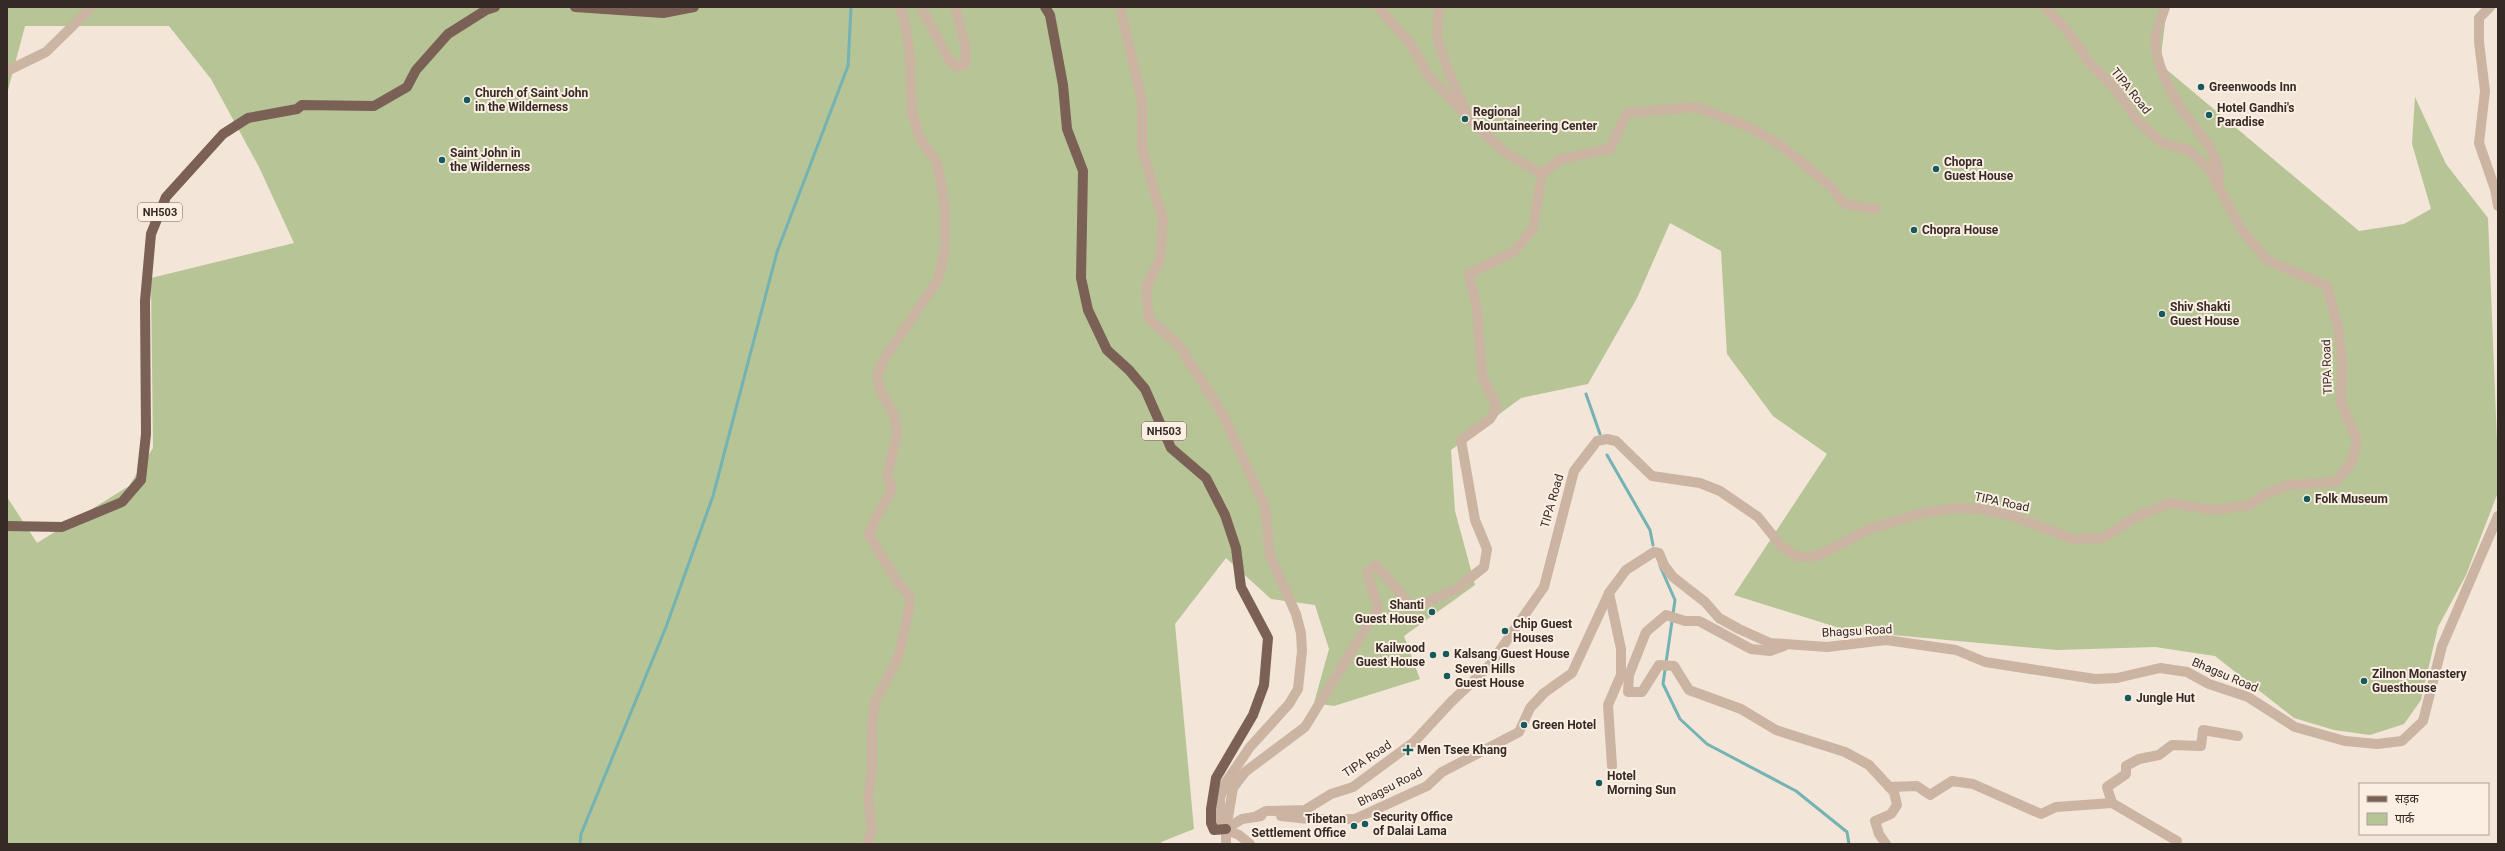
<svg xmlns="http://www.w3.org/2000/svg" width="2505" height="851" viewBox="0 0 2505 851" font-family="Roboto,'Noto Sans Devanagari',sans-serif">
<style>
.green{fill:#b6c496}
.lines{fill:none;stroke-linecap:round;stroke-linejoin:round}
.stream{stroke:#74b3b3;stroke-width:3}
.minor{stroke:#ccb4a2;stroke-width:10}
.major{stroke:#7a6055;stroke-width:10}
.poi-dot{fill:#175a5c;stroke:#fbefe4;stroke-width:1.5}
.labels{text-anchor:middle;stroke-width:4;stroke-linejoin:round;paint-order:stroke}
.shield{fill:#fbefe4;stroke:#71655e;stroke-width:1}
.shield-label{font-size:11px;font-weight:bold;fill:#362a25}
.poi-label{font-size:12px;font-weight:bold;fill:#362a25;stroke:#fbefe4;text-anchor:start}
.street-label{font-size:12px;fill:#362a25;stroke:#fbefe4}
</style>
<rect width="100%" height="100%" fill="#f3e5d7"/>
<path class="green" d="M7,7H2167L2160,64L2359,231L2404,224L2431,209L2412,144L2415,97L2446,164L2488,218L2498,466L2497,495L2466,575L2438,627L2421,700L2404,724L2370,735L2334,730L2294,718L2215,656L2155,647L2057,650L1849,631L1734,595L1827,454L1773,416L1727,354L1721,251L1670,223L1637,298L1588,384L1521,398L1451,450L1455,511L1475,585L1404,636L1420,679L1334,706L1314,703L1329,649L1315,605L1271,599L1226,558L1175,624L1194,829L1161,842L1162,844H7V497L37,543L129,486L153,448L151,278L294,243L259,167L211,79L169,26H25L7,94Z"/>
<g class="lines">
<g class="stream">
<path d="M1586,394L1600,434"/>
<path d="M1607,455L1650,530L1653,545"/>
<path d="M1660,566L1675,600L1663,684L1680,719L1707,744L1796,791L1847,832L1849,844"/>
<path d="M580,844L581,834L666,627L713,496L777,252L848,66L851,7"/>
</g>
<g class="minor">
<path d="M921,7L948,58L957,67L965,64L966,49L955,7"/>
<path d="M1120,7L1142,101V149L1163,220L1160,259L1146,288L1149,319L1178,344L1222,413L1265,506L1270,556L1296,614L1301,633L1302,651L1298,689L1289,704L1250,747L1226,782L1220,798V827L1239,835L1250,844"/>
<path d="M1378,7L1410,43L1428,75L1464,113"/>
<path d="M1439,7L1437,37L1449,73L1469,119L1506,153L1542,174"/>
<path d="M2165,7C2162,17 2155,32 2155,42C2157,64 2168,87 2179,105C2194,130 2223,153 2219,185"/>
<path d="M2490,7L2479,18V42L2485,91L2479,143L2495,189L2498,206"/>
<path d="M7,71L46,52L92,7"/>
<path d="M1542,174L1561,159L1610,149L1627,113L1696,107L1749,127L1774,141L1803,163L1829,185L1845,204L1876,209"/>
<path d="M1609,593L1621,649V675L1608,705L1612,766"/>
<path d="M1784,646L1770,651L1751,649L1699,621H1685L1666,615L1646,632L1629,675L1628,692H1642L1659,665L1674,666L1689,690L1741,709L1776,730L1845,752L1869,765L1894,792L1897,805L1891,814L1875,821L1879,834L1886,844"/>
<path d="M1889,787L1917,786L1930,795L1952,781L1973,784L2041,814L2056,807L2112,803L2107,787L2126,774V766L2139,759L2159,755L2172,745L2201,746L2203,730L2238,736"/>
<path d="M2112,803L2177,841"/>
<path d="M1281,816L1309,819H1355L1427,786L1442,772L1519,732L1530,708L1544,693L1572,673L1609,593L1626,570L1654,552L1659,553L1664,565L1673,577L1705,602L1719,618L1739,629L1770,643L1827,647L1886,640L1956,650L1985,662L2095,679L2117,678L2160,668L2187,672L2209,684L2248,697L2295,727L2345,741L2377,744L2402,741L2423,721L2442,646L2498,516"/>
<path d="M1255,817L1266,811L1305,810L1331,794L1353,787L1414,742L1451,702L1489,666L1544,587L1574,471L1597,441L1607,439L1616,441L1652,476L1700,483L1720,491L1758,517L1782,547L1798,557L1818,556L1867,530L1918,514L1955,508L1982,509L2013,516L2073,539L2102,538L2140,515L2170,503L2214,510L2250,505L2267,493L2289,485L2336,482L2352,461L2357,440L2341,403L2342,360L2338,327L2327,286L2267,260L2241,229L2208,167L2188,150L2162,143L2138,121L2114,87L2088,61L2070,34L2045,7"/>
<path d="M1226,829L1242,819L1261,816"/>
<path d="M868,844L872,828L868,797L872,770V725L875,702L899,656L910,604L909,595L898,583L869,535L876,517L892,490L887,475L897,434L894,415L880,390L877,376L884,359L938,280L945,249V211L942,189L937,164L919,136L912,112L910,57L904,17L899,7"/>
<path d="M1226,844V829L1233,788L1245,772L1305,727L1378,608L1367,572L1376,565L1413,608L1455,590L1484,567L1487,549L1475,520L1461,440L1490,419L1497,407L1482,376L1477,310L1469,274L1515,251L1533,228L1542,174"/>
</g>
<g class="major">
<path d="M575,7L663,13L694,7"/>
<path d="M1045,7L1050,15L1063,85L1067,129L1083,171L1081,278L1088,310L1107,350L1129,370L1145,389L1171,448L1206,478L1225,515L1236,548L1241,587L1268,638L1264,685L1253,715L1216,778L1211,809V823L1214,830L1226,829"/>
<path d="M7,526L62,527L122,502L141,480L146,434L145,301L151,234L166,197L223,134L248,118L297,109L302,105L374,106L407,87L416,70L448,34L486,10L495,7"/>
</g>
</g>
<g class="poi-dot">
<circle cx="2201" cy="87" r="4"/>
<circle cx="467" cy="100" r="4"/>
<circle cx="2209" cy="115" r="4"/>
<circle cx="1465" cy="119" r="4"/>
<circle cx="442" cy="160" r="4"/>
<circle cx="1936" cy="169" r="4"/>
<circle cx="1914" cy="230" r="4"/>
<circle cx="2162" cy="314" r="4"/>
<circle cx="2307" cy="499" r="4"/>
<circle cx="1432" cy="612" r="4"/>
<circle cx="1505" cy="631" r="4"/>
<circle cx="1446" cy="654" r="4"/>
<circle cx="1433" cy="655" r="4"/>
<circle cx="1447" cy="676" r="4"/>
<circle cx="2364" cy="681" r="4"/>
<circle cx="2128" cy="698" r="4"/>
<circle cx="1524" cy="725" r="4"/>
<path d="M1406 744h4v4h4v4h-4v4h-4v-4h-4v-4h4z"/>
<circle cx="1599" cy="783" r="4"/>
<circle cx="1365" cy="824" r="4"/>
<circle cx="1354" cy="826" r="4"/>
</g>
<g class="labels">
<g class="shield">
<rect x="138" y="203" width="44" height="18" rx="3"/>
<rect x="1142" y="422" width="44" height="18" rx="3"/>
</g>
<g class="shield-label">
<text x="160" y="216">NH503</text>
<text x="1164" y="435">NH503</text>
</g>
<g class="poi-label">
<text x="2209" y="91">Greenwoods Inn</text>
<text x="475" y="97">Church of Saint John<tspan x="475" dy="14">in the Wilderness</tspan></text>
<text x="2217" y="112">Hotel Gandhi's<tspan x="2217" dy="14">Paradise</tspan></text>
<text x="1473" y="116">Regional<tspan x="1473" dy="14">Mountaineering Center</tspan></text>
<text x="450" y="157">Saint John in<tspan x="450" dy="14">the Wilderness</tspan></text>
<text x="1944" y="166">Chopra<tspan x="1944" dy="14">Guest House</tspan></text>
<text x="1922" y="234">Chopra House</text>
<text x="2170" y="311">Shiv Shakti<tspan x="2170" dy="14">Guest House</tspan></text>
<text x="2315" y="503">Folk Museum</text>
<text x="1424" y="609" text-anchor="end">Shanti<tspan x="1424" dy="14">Guest House</tspan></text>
<text x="1513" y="628">Chip Guest<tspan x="1513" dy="14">Houses</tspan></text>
<text x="1425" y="652" text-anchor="end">Kailwood<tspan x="1425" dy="14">Guest House</tspan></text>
<text x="1454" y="658">Kalsang Guest House</text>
<text x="1455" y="673">Seven Hills<tspan x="1455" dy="14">Guest House</tspan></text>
<text x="2372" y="678">Zilnon Monastery<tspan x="2372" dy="14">Guesthouse</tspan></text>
<text x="2136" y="702">Jungle Hut</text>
<text x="1532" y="729">Green Hotel</text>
<text x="1417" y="754">Men Tsee Khang</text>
<text x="1607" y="780">Hotel<tspan x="1607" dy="14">Morning Sun</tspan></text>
<text x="1373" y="821">Security Office<tspan x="1373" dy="14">of Dalai Lama</tspan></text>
<text x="1346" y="823" text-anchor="end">Tibetan<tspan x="1346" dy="14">Settlement Office</tspan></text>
</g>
<g class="street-label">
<text transform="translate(2131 91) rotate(51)" y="4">TIPA Road</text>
<text transform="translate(2327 367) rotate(-92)" y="4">TIPA Road</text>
<text transform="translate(1552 501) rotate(-74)" y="4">TIPA Road</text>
<text transform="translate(2002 502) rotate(12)" y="4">TIPA Road</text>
<text transform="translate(1857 631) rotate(-3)" y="4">Bhagsu Road</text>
<text transform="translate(2225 675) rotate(23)" y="4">Bhagsu Road</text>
<text transform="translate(1367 759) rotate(-34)" y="4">TIPA Road</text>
<text transform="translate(1390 787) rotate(-27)" y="4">Bhagsu Road</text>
</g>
</g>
<rect width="2505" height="851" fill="none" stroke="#362a25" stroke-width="16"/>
<rect x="2359" y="783" width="130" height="52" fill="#fbefe4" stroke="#aca098"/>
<rect x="2367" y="796" width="20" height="6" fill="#7a6055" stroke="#aca098"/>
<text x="2395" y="803" font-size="12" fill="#362a25">सड़क</text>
<rect x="2367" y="813" width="20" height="12" fill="#b6c496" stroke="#aca098"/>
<text x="2395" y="823" font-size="12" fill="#362a25">पार्क</text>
</svg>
